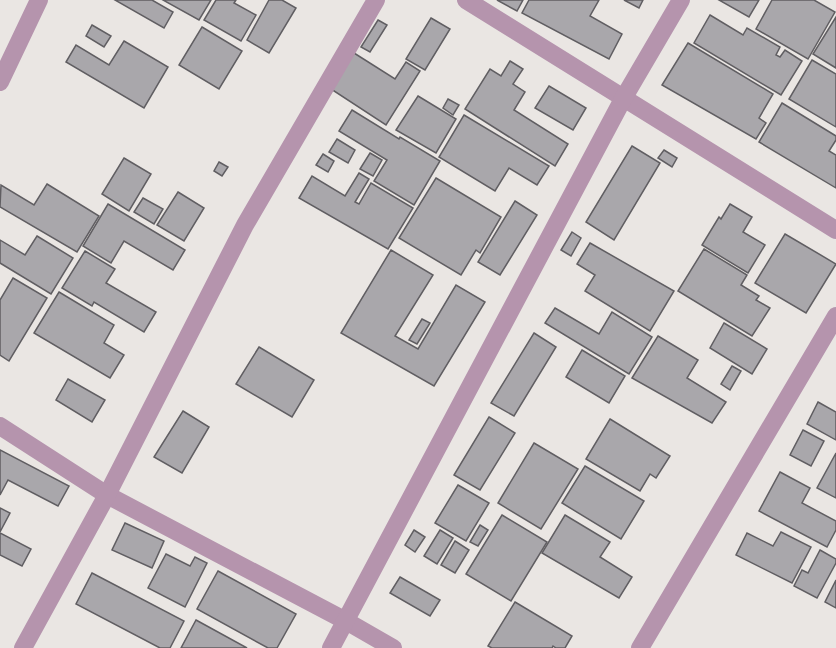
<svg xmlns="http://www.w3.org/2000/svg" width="836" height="648" viewBox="0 0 836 648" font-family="Helvetica,sans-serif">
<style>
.building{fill:#a9a7ab;stroke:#605e62;stroke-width:1.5}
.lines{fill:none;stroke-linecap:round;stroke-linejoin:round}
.minor{stroke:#b594ad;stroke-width:18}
</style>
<rect width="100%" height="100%" fill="#eae6e3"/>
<g class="building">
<path d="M115,0H152L173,12L164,28Z"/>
<path d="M163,0H211L199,20Z"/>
<path d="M216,0H236L234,3L256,15L241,41L204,20Z"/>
<path d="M269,0H282L296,8L269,53L247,40Z"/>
<path d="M497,0H523L517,11Z"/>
<path d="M529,0H599L590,16L622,34L609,59L522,13Z"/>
<path d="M624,0H643L639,8Z"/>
<path d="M719,0H759L749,17Z"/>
<path d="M772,0H814L835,12L808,59L756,29Z"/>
<path d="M710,15L743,35L747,28L780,47L776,55L780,57L785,50L802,61L781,95L694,43Z"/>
<path d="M836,17V68L813,54Z"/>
<path d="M431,18L450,29L425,70L406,59Z"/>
<path d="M378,20L387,25L370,52L361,47Z"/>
<path d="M92,25L111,36L104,47L86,36Z"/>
<path d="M202,27L242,51L219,89L179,65Z"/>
<path d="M124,41L168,67L144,108L66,62L76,45L109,65Z"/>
<path d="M688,43L773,94L759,118L766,123L756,139L662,85Z"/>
<path d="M354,53L395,79L406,62L420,71L386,125L331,89Z"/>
<path d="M812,60L836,74V127L789,99Z"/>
<path d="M510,61L523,69L513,84L525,92L514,110L568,144L555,166L465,109L490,69L501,76Z"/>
<path d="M549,86L586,108L573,130L535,108Z"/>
<path d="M418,96L456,119L436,153L396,130Z"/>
<path d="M448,99L459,105L453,115L443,108Z"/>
<path d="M782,103L836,136V140L829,151L836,155V188L759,142Z"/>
<path d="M352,110L399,139L400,137L440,161L414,205L374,181L387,160L339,131Z"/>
<path d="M464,115L549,166L537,185L509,168L495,191L439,157Z"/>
<path d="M337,139L355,150L348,163L329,152Z"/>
<path d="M632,146L660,163L614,240L586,222Z"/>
<path d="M664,150L677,158L672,167L658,158Z"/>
<path d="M370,153L382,160L373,176L360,169Z"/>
<path d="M323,154L334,161L328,172L316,165Z"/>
<path d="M124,158L151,174L129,211L102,194Z"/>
<path d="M219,162L228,167L222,176L214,171Z"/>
<path d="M359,173L369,179L355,202L359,204L371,183L413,208L388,249L299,198L312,176L345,196Z"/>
<path d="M436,178L501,217L480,253L476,250L461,275L399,238Z"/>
<path d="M47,184L99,216L77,252L0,207L1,185L34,205Z"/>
<path d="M178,192L204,208L184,241L157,225Z"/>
<path d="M143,198L163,209L154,224L134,212Z"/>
<path d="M515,201L537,215L500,275L478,262Z"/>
<path d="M108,204L185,250L173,270L124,241L111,263L83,246Z"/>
<path d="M730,204L752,217L743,232L765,245L748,273L702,245L719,217L721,219Z"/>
<path d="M572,232L581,238L571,256L561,250Z"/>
<path d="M785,234L836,264L806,313L755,283Z"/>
<path d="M37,236L73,258L51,294L0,263V240L25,255Z"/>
<path d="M590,243L674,291L650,331L585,291L595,275L577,264Z"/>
<path d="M704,249L747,275L741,285L759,296L756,300L770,308L752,336L678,291Z"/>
<path d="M391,250L433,275L395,336L418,349L456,285L485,302L434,386L341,333Z"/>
<path d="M85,251L115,269L106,283L156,312L144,332L94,302L92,306L62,288Z"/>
<path d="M13,278L47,298L9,361L0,355V300Z"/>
<path d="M59,292L114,325L104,343L124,355L110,378L34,333Z"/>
<path d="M555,308L599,334L612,312L652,337L629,374L545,323Z"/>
<path d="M422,319L430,323L417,344L409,340Z"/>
<path d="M724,323L767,349L752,374L710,348Z"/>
<path d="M534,333L556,347L514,416L491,403Z"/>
<path d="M658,336L698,360L687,378L726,402L712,423L632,378Z"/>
<path d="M259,347L314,380L292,417L236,384Z"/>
<path d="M582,350L625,376L609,403L566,377Z"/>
<path d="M732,366L741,371L730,390L721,384Z"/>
<path d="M68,379L105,400L92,422L56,400Z"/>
<path d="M818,402L836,412V440L807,424Z"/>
<path d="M183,411L209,427L182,473L154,457Z"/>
<path d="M489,417L515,433L480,490L454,475Z"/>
<path d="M610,419L670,456L656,478L650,474L640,491L586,459Z"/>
<path d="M803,430L824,441L811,466L790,455Z"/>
<path d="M534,443L578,469L541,529L498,503Z"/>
<path d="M0,450L69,486L58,506L8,480L0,495Z"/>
<path d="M836,453V498L817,488Z"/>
<path d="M585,466L644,501L621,539L562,503Z"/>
<path d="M780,472L810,488L802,503L836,521V530L827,547L759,511Z"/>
<path d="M458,485L489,503L466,541L435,523Z"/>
<path d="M0,508L10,513L0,532Z"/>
<path d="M502,515L547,542L511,601L466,574Z"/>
<path d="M565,515L610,542L600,557L632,577L619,598L542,553Z"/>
<path d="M125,523L164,541L152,568L112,550Z"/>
<path d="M480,525L488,530L478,546L470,542Z"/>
<path d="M414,530L425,537L415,552L405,545Z"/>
<path d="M440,530L453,538L437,564L424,556Z"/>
<path d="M781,532L811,547L792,583L736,555L747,533L773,546Z"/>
<path d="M0,533L31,549L22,566L0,555Z"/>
<path d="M455,541L469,550L455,573L441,565Z"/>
<path d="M820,550L836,559V563L817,598L794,586L802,570L808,573Z"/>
<path d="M166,554L190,566L195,557L207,563L185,607L148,588Z"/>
<path d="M218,571L296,614L277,648H268L197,609Z"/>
<path d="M92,573L184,621L170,648H160L76,604Z"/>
<path d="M400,577L440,600L430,616L390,593Z"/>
<path d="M836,580V608L825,602Z"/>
<path d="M515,602L572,636L565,648H556L553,646L552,648H492L488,646Z"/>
<path d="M196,620L247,648H181Z"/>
</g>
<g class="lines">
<g class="minor">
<path d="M466,0L836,230"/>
<path d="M0,82L39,0"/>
<path d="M0,426L107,495L346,621L393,648"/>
<path d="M23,648L107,495L245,225L376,0"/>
<path d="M331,648L623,99L681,0"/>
<path d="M640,648L836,316"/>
</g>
</g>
</svg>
